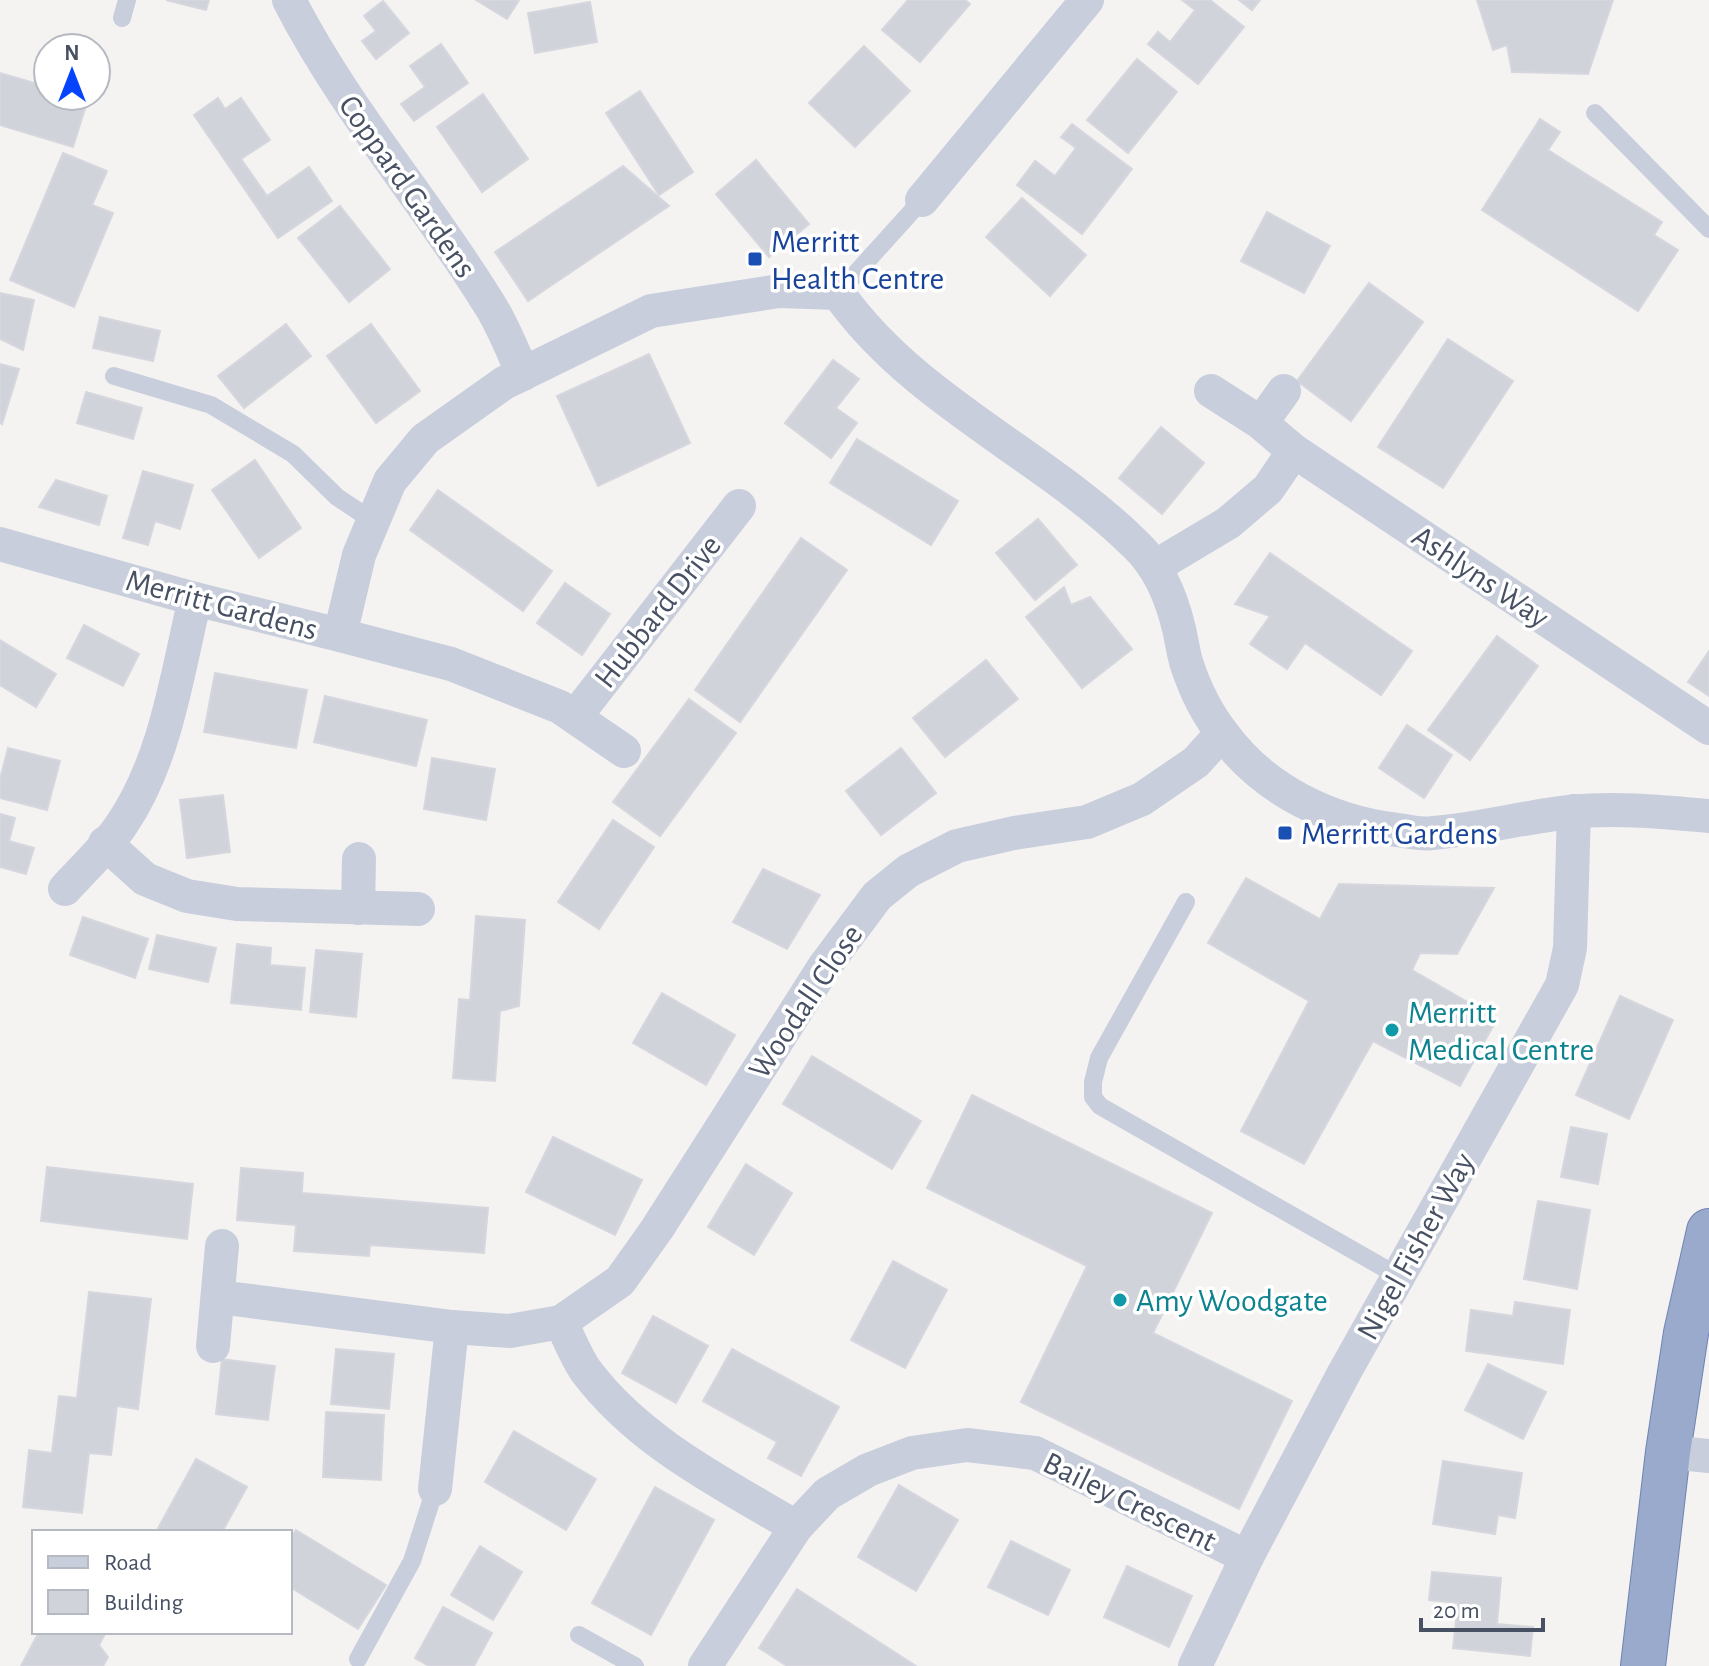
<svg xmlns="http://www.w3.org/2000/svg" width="1709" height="1666" viewBox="0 0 1709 1666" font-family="'Alegreya Sans',sans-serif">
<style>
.building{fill:#d1d3da;stroke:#d6d7de;stroke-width:2}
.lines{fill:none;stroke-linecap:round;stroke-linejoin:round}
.trunk-casing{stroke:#7084b2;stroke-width:46}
.service{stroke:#c8cedb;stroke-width:18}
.minor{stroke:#c8cedb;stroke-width:34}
.trunk{stroke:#9aaacd;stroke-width:44}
.transit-dot{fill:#1a4fb4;stroke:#fff;stroke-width:3}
.culture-dot{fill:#0f9aa8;stroke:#fff;stroke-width:3}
.labels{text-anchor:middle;stroke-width:7;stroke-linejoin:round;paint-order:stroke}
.street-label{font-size:32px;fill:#475163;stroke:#fff}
.transit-label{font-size:32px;fill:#164399;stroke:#fff;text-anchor:start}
.culture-label{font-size:32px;fill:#0d838f;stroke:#fff;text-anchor:start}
</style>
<rect width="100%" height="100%" fill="#f5f3f2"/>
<g class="building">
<path d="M166,0H209L206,10Z"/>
<path d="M476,0H519L507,19Z"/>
<path d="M908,0H965L970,4L920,62L882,30Z"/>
<path d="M1182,0H1210L1244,27L1198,84L1148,44L1158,32L1170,42L1195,10Z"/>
<path d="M1239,0H1260L1252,10Z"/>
<path d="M1477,0H1613L1588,74L1512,72L1507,45L1493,50Z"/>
<path d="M383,1L409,33L376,59L362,41L376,31L364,16Z"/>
<path d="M590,2L597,42L535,53L528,13Z"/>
<path d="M441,44L468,83L414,121L401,104L425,87L410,66Z"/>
<path d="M864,46L910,91L855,147L809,103Z"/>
<path d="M1137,59L1177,92L1128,153L1087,120Z"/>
<path d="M0,73L48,87V96H77L88,99L73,147L0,125Z"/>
<path d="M640,91L693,172L659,195L606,113Z"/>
<path d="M483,94L528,159L482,192L437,127Z"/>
<path d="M218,98L225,109L241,98L270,140L241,159L267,196L309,167L332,201L278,238L194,115Z"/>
<path d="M1540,119L1560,132L1548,150L1662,222L1654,235L1678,250L1638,311L1482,210Z"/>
<path d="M1072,124L1132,169L1082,234L1017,185L1035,161L1055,176L1076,148L1061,137Z"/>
<path d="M63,153L107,171L92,205L113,213L74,307L10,280Z"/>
<path d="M756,160L809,224L769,257L716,194Z"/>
<path d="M623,166L669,206L528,301L495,252Z"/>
<path d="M1022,198L1086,255L1050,296L986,237Z"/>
<path d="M340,206L390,269L349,302L298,238Z"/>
<path d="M1267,212L1330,246L1304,293L1241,261Z"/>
<path d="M1369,283L1423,322L1351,421L1297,381Z"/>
<path d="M0,293L34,300L23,350L0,339Z"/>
<path d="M100,317L160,331L153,361L93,348Z"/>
<path d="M286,324L311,356L244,408L218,376Z"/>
<path d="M371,324L420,391L376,423L327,356Z"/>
<path d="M1448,339L1513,381L1443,488L1378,447Z"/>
<path d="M649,354L690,443L598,486L557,396Z"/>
<path d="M833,360L859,379L836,408L857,423L831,458L785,423Z"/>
<path d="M0,364L19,369L2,424L0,423Z"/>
<path d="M86,392L142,408L133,439L77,423Z"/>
<path d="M1161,427L1204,463L1162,514L1119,478Z"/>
<path d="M857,439L958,501L931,545L830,483Z"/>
<path d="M255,460L301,528L259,558L212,490Z"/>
<path d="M143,471L193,485L180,529L155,521L148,545L123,538Z"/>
<path d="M56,480L107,496L99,525L39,507Z"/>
<path d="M438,490L552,571L523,611L410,530Z"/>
<path d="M1038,519L1077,565L1035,600L996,553Z"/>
<path d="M801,538L847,570L740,722L695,690Z"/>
<path d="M1270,553L1412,651L1381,695L1305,643L1287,669L1250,644L1270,616L1235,604Z"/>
<path d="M565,583L610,614L582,655L537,623Z"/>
<path d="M1064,587L1071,605L1090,597L1132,649L1082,688L1026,617Z"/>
<path d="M84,625L139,654L123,686L67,658Z"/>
<path d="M1497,636L1538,666L1470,760L1428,730Z"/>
<path d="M0,640L56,674L36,707L0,685Z"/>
<path d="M1709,651V696L1688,682Z"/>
<path d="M986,660L1018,699L945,757L913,718Z"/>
<path d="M215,673L307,690L296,748L204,732Z"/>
<path d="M325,696L427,720L416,766L314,742Z"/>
<path d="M689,699L736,733L660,836L613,802Z"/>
<path d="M1407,725L1452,755L1424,798L1379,768Z"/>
<path d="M8,748L60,761L47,810L0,798V779Z"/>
<path d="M901,748L936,793L881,835L846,791Z"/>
<path d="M432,758L495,769L486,820L424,809Z"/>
<path d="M223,795L230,852L187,858L180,800Z"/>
<path d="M0,814L15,818L9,841L34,848L26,874L0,867Z"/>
<path d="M613,820L654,847L599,929L558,902Z"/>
<path d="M763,869L820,895L787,949L733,922Z"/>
<path d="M1246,878L1320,919L1339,884L1494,888L1457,954L1420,953L1412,970L1497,1019L1460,1086L1373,1041L1304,1164L1241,1131L1309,1001L1208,943Z"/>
<path d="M476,916L525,920L519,1006L500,1011L495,1081L453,1078L459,999L470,1000Z"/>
<path d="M83,917L148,939L135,978L70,955Z"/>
<path d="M157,935L216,948L208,982L149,969Z"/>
<path d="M237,944L271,948L270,965L305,968L301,1010L231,1003Z"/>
<path d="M316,950L362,954L356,1017L310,1012Z"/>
<path d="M662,993L735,1035L706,1085L633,1043Z"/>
<path d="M1620,996L1673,1020L1629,1119L1576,1095Z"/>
<path d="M812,1056L921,1121L892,1169L783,1104Z"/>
<path d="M972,1095L1212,1213L1153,1333L1292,1401L1239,1509L1021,1402L1087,1266L927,1188Z"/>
<path d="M1571,1127L1607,1134L1598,1184L1561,1177Z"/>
<path d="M553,1137L642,1180L615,1235L526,1192Z"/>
<path d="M746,1164L792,1193L754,1255L708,1227Z"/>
<path d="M47,1167L193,1184L187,1239L41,1221Z"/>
<path d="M241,1168L303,1173L302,1193L488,1208L484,1253L370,1245L369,1256L294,1251L296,1225L237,1220Z"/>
<path d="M1538,1201L1590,1210L1577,1289L1524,1279Z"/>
<path d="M893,1261L947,1290L905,1368L851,1340Z"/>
<path d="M89,1292L151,1299L138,1409L117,1406L111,1455L89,1453L82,1513L23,1507L29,1450L52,1453L59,1396L77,1398Z"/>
<path d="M1515,1302L1570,1310L1563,1364L1466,1351L1471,1310L1513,1316Z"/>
<path d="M653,1316L708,1346L676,1403L622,1373Z"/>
<path d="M336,1349L394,1354L389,1409L331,1404Z"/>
<path d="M732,1349L839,1407L801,1476L768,1458L777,1442L703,1401Z"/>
<path d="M222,1359L275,1366L268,1420L216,1414Z"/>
<path d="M1488,1364L1546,1392L1523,1439L1465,1410Z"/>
<path d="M326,1412L384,1415L381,1480L323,1477Z"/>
<path d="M514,1431L596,1479L566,1530L485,1482Z"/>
<path d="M196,1459L247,1487L222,1532H156Z"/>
<path d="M1443,1461L1522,1473L1515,1518L1498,1515L1495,1534L1433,1524Z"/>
<path d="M899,1485L958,1520L916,1591L858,1557Z"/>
<path d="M655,1487L714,1520L651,1635L592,1603Z"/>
<path d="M296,1530L386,1585L358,1629L290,1587V1540Z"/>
<path d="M1011,1541L1070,1570L1048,1615L988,1587Z"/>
<path d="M480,1546L522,1572L493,1620L451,1595Z"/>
<path d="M1127,1566L1192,1596L1169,1647L1104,1617Z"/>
<path d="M1432,1572L1501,1578L1497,1624L1533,1627L1530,1656L1453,1648L1458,1603L1429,1600Z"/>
<path d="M797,1589L916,1666H787L759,1648Z"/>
<path d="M443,1607L492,1633L474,1666H429L415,1658Z"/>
<path d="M39,1632H106L99,1645L108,1657L103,1666H21Z"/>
</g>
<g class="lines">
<defs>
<path id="trunk" d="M1643,1666L1668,1452L1686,1333L1709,1231"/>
</defs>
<use href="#trunk" class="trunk-casing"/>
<g class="service">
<path d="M122,18L127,0"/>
<path d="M1595,113L1709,229"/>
<path d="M838,293L922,200"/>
<path d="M114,376L211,405L293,454L337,497L373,521"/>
<path d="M1186,902L1099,1058L1093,1082V1097L1100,1106L1400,1277"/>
<path d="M579,1635L635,1666"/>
<path d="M358,1659L412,1561L435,1489"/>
</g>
<g class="minor">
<path d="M289,0C345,110 427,202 491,307C504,328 513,352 523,374"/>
<path d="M922,200L1087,0"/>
<path d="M1211,391L1261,423L1294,451L1709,728"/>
<path d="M1261,423L1284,391"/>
<path d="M0,544L195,599L340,635L359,555L390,481L425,439L504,383L651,311L779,291L838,293C914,401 1044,454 1136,545C1159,567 1172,599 1179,629C1182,641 1183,653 1187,665C1195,689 1207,714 1223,734C1264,790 1330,822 1397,830C1409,831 1422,835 1433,833C1479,829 1525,817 1570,812C1616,807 1664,812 1709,816"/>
<path d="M1156,566L1228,523L1268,489L1294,451"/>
<path d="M340,635L451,664L560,707L624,751"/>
<path d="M575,717L739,506"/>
<path d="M105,843L145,879L187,896L237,904L418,909"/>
<path d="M65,889C84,868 107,847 122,824C166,759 177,674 195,599"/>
<path d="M358,908L359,859"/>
<path d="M219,1297L452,1327L510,1331L561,1322L620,1281L657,1229L824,967L877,896L908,871L957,846L1014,833L1087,822L1142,799L1196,762L1222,733"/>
<path d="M561,1322C569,1338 576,1357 586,1371C639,1442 722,1483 796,1527"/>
<path d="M213,1346L222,1246"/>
<path d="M1668,1452L1709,1456"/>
<path d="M435,1489L452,1327"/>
<path d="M705,1666L796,1527L827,1494L868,1470L912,1453L967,1445L1035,1453L1247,1557"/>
<path d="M1195,1666L1247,1557L1344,1373L1562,985L1570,948L1574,811"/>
</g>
<use href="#trunk" class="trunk"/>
</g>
<g class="transit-dot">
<rect x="747" y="251" width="16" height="16" rx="4"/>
<rect x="1277" y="825" width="16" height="16" rx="4"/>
</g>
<g class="culture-dot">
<circle cx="1392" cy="1030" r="8"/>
<circle cx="1120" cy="1300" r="8"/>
</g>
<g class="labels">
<g class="street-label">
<text transform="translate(408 186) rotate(55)" y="11">Coppard Gardens</text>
<text transform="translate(1481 576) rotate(34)" y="11">Ashlyns Way</text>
<text transform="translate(222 604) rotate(15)" y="11">Merritt Gardens</text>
<text transform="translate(657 611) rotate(-52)" y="11">Hubbard Drive</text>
<text transform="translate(805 1001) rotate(-56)" y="11">Woodall Close</text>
<text transform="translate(1415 1246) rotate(-61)" y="11">Nigel Fisher Way</text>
<text transform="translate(1130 1501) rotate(26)" y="11">Bailey Crescent</text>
</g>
<g class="transit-label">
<text x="771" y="252">Merritt<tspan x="771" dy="37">Health Centre</tspan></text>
<text x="1301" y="844">Merritt Gardens</text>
</g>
<g class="culture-label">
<text x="1408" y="1023">Merritt<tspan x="1408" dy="37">Medical Centre</tspan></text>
<text x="1136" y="1311">Amy Woodgate</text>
</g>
</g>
<rect x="32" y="1530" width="260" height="104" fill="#ffffff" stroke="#b5b9c1" stroke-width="2"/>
<rect x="48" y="1556" width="40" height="12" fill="#c8cedb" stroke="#b5b9c1" stroke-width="2"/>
<text x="104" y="1570" font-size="24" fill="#475163">Road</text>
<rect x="48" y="1590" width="40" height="24" fill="#d1d3da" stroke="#b5b9c1" stroke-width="2"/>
<text x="104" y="1610" font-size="24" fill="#475163">Building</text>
<g transform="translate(72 72)"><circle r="38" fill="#ffffff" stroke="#b5b9c1" stroke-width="2"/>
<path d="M0-6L14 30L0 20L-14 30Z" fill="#0544fc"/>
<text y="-12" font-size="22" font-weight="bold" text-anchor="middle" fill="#475163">N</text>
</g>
<path d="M1421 1618v12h122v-12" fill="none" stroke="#475163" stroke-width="4"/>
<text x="1433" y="1618" font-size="24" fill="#475163" stroke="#ffffff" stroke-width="6" paint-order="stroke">20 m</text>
</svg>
